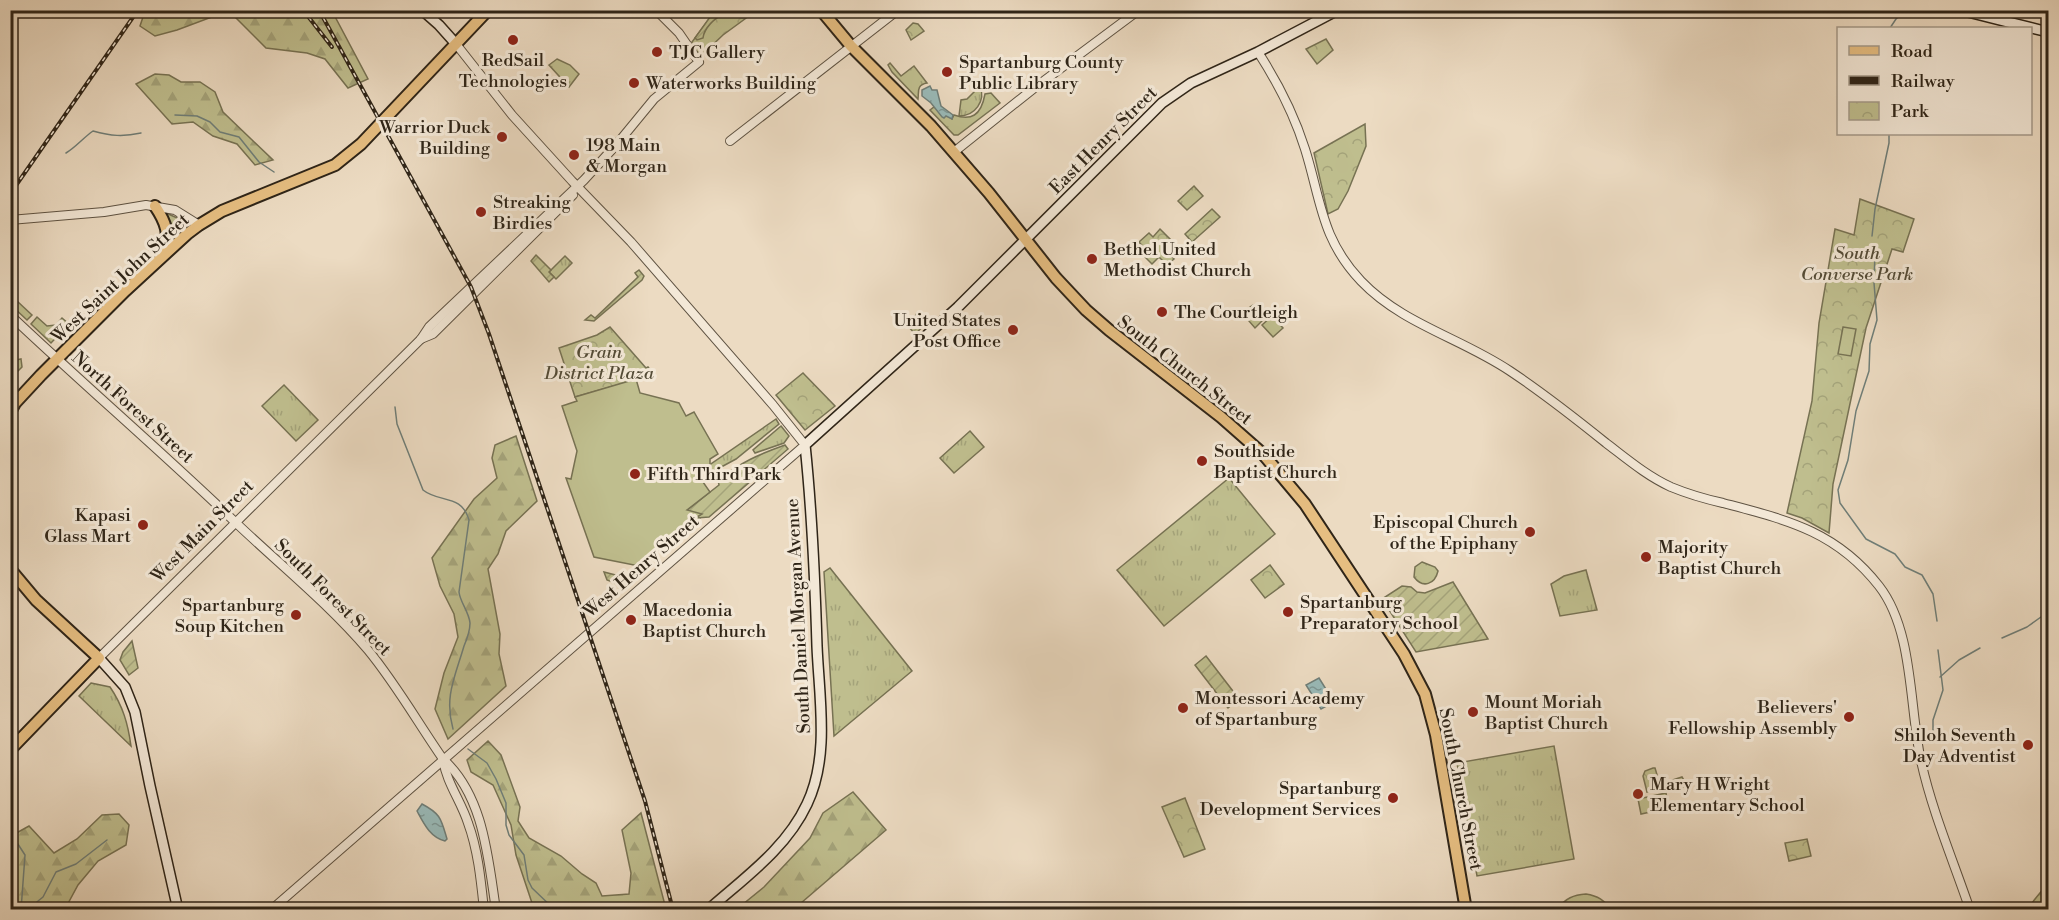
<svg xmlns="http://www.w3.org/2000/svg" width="2059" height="920" viewBox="0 0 2059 920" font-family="'Libre Bodoni',serif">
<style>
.grass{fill:url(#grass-tufts);stroke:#777253;stroke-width:1.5}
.forest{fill:url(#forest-firs);stroke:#777253;stroke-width:1.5}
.park{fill:url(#park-crowns);stroke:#777253;stroke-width:1.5}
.garden{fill:url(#garden-furrows);stroke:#777253;stroke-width:1.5}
.pitch{fill:#bfbe8e;stroke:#777253;stroke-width:1.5}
.water{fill:url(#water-ripples);stroke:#6f7e78;stroke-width:1.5}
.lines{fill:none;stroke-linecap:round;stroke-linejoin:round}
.stream{stroke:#6f7e78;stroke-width:1.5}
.tertiary-casing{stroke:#5e5242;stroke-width:10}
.secondary-casing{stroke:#2f2518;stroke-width:12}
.primary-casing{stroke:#2f2518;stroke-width:14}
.tertiary{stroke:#f3e8d7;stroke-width:8}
.secondary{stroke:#f3e8d7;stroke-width:9}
.primary{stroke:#e6be81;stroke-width:10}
.rail-casing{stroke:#2f2518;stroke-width:4}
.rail{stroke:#f3e8d7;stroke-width:1.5;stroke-dasharray:4.5;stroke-linecap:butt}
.poi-dot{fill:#8f2418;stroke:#f3e8d7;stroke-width:2}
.labels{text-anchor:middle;stroke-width:6;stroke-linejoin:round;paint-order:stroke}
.poi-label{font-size:18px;fill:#2f2518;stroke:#f3e8d7;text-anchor:start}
.street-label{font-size:18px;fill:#2f2518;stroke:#f3e8d7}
.park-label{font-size:18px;font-style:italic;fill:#534b36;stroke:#f3e8d7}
</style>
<defs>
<pattern id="grass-tufts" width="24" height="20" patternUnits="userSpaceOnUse" patternTransform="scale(1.5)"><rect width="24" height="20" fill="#bfbe8e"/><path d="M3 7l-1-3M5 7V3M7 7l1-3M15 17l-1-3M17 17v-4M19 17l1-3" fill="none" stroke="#a4a37a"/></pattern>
<pattern id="forest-firs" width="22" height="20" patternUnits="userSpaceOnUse" patternTransform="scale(1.5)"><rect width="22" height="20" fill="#bfbe8e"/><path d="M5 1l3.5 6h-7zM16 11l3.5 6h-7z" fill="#a4a37a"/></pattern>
<pattern id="park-crowns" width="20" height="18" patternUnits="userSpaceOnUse" patternTransform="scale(1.5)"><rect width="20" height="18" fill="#bfbe8e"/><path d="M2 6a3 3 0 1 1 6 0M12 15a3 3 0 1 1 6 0" fill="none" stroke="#a4a37a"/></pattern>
<pattern id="garden-furrows" width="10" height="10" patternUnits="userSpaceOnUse" patternTransform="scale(1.5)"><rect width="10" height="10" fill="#bfbe8e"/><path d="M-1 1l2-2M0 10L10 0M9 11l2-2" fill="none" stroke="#a4a37a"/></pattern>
<pattern id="water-ripples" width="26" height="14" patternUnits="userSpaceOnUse" patternTransform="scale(1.5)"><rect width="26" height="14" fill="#99bab8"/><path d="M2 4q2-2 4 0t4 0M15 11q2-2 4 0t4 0" fill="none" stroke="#7d9795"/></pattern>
</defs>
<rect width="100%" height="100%" fill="#ecdbc2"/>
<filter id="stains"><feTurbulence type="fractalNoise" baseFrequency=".00333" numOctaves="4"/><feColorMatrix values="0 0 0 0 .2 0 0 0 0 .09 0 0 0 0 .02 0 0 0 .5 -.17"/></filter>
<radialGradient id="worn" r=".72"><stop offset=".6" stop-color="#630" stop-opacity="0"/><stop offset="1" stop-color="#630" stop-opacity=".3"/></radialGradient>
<g class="grass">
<path d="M557,59L570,65L579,74L569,87L549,65Z"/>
<path d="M890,63L901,76L914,66L927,83C916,85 919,92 918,99L892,72L888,65Z"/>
<path d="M980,86C986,101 975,116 959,116L961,100L967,99Z"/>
<path d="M991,93L1000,103L958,135H954L930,110L934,107L952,119L954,115C971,121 981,116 985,94Z"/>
<path d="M1194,186L1203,196L1187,210L1178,201Z"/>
<path d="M166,213L184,221L173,231Z"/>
<path d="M565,256L572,263L556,279L549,272Z"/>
<path d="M17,301L32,315L27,320L13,307Z"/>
<path d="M37,317L47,326L56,325L62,318L69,324L51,343L31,324Z"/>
<path d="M21,359L22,367L11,378V361Z"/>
<path d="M284,385L318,420L296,441L262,406Z"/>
<path d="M776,419L779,424L736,459L712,472L708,466Z"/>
<path d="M781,426L789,436L784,443L755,453L753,450Z"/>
<path d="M970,431L984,447L954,473L940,458Z"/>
<path d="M1229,478L1275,534L1164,626L1117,570Z"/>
<path d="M1422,562L1435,567L1438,571C1435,584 1423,589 1414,577L1415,567Z"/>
<path d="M830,568L912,671L834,736L824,572Z"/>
<path d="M1586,570L1597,610L1560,616L1551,584L1564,576Z"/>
<path d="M91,683L110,687C123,706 128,724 131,746L79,696Z"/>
<path d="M1554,746L1574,859L1477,876L1457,763Z"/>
<path d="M1586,894C1598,896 1604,900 1611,909H1558C1565,898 1574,895 1586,894Z"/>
</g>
<g class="forest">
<path d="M145,11H332L368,79L348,88L325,59L307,53L266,48L235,17L217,15L177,30L155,36L140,26Z"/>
<path d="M155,74L169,75L181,82H200L215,92L223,112L273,160L255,165L237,144L213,136L193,122L172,124L136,84Z"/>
<path d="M516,436L537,501L506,531L498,554L488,569L500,634L499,654L506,686L448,739L435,709L444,673L458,637L454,614L440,586L432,558L474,499L497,478L492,458L495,445Z"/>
<path d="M488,741L501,755L520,807L518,821L529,838L561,856L582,874L596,883L602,896L629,894L631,873L622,830L641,813L666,909H534L516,855L511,825L493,785L471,772L467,760Z"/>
<path d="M853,792L886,830L794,909H737L764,887L810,838L823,813Z"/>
<path d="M119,814L129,825L126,845L98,861L78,885L65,909H11V836L29,826L54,853L77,839L102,815Z"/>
<path d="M2048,883V909H2027Z"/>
</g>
<g class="park">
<path d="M715,11H747L753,13L723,35L705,52L698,53L692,48V42Z"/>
<path d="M913,23L918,24L924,31L911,40L906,30Z"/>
<path d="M1326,39L1333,50L1317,64L1306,49Z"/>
<path d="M1365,124L1366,146L1348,191L1338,209L1328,214L1314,153Z"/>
<path d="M1860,199L1914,219L1903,252L1892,249L1866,328L1833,484L1829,533L1802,518L1787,513L1812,401L1819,323L1835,229L1854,235Z"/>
<path d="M1212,209L1220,217L1192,242L1185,234Z"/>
<path d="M1160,229L1172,241L1164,248L1174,259L1167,265L1159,257L1152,264L1144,256L1148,252L1139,242L1149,233L1153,237Z"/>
<path d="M1253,305L1259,310H1264L1268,315L1255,328L1242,313Z"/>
<path d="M610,327L646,368L648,367L651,371L646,377L575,397L559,348L597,335Z"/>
<path d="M803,373L835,406L805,430L776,395Z"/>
<path d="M1270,565L1284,584L1265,598L1251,580Z"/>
<path d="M1653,768H1655L1661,788L1647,792L1643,776L1645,771Z"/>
<path d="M1682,777L1685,782L1684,786L1680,790L1666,791V787L1669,781Z"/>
<path d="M1185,798L1205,849L1184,857L1162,807Z"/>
<path d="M1807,839L1811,856L1789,861L1785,843Z"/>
</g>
<g class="garden">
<path d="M715,10L721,11L722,15C715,18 704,28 703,38L697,40L695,38Z"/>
<path d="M536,255L551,270L549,272L554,277L549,282L531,261Z"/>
<path d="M639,270L644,276L642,280L594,321L585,320L591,315L595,318L638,277L635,273Z"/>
<path d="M917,313L928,322L915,334L907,325V323L914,318Z"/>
<path d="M785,445L788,449L709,517L696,518L687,510L719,485L718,480C742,462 757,455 785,445Z"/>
<path d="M604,572L627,578L621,585L607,580Z"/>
<path d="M1453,582L1488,639L1416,652L1382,599L1402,586L1411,587L1417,592L1425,593Z"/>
<path d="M132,641L138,668L129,675L120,660L123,652Z"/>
<path d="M1206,656L1239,699L1228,708L1195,665Z"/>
</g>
<g class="pitch">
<path d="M1272,316L1283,328L1273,337L1262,325Z"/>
<path d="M1843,327L1856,329L1851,356L1838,354Z"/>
<path d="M636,379L640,393L679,403L686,416L694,412L718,454L710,459V465L696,472L710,492L687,510L702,514L697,517L700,518L639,566L594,557L566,478L571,479L577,451L562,406L577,401L575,397Z"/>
<path d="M1666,793L1669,808L1641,814L1638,799Z"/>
</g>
<g class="water">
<path d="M930,86L932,90H937L941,106L953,115L952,119L946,116L944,118L942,117L931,103L922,96V90Z"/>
<path d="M1319,678L1334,702L1321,709L1306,685Z"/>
<path d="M422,804C441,814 441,819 447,839L445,841C430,837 424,824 417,811Z"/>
</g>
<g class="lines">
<g class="stream">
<path d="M1890,28L1896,19L1903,13"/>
<path d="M175,115L197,116L210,122L220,132L239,137L259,162L274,172"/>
<path d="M66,153C76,147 83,138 93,131C111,136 123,137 141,133"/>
<path d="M1872,236L1875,209L1889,143V134"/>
<path d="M1875,252L1874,283L1877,320L1870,344L1869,371L1856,411L1848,460L1838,490L1840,503L1866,539L1895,554L1905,567L1922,575L1933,594L1937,621"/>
<path d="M395,407L397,424L423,490C439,503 462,494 469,520L459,592C460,602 469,612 470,623C470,630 467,639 464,646C455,677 444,697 453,729"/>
<path d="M2002,638L2027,627L2048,612"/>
<path d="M1940,677L1959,660L1980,648"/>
<path d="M1933,742V720L1943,690L1938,650"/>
<path d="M468,749L487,763L496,779L506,803V825L509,835L524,855L528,880L532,888L555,910"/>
<path d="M14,838L25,855L21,910"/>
<path d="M27,910L43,897L56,872L76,864L107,840"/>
</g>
<defs>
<g id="tertiary">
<path d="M1258,52C1278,83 1294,114 1305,149C1321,200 1321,239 1361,281C1402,324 1461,338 1510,371C1543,393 1575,418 1606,443C1627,459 1647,476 1671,487C1688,494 1705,499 1723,503C1787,520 1836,531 1879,586C1914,631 1909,707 1921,761C1932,811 1953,860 1970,910"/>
<path d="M730,141L898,10"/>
<path d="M954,152L1033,89L1139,10"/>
<path d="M10,220L104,212L146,205L175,210L199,225"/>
<path d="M10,315C84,385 161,451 234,521C279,564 328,603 368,650C396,684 418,723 443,759C484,796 488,858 496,910"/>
<path d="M421,339L433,334L573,195"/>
<path d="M99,658L421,339L429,327L584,180L617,144L654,99L699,62L679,33L656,10"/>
<path d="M443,759C446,782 461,801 468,823C478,850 481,881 484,910"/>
<path d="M271,910L805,445L773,405L631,242L572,181L512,115L456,44"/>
</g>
<g id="secondary">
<path d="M422,10L439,25L456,44"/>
<path d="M1960,10L2048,32"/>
<path d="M99,658L125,687L135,712L150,786L178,910"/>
<path d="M708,910C744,878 786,849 807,804C830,756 819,697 817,646C815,579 812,511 805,445L958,307L1162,103L1191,83L1258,52L1338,10"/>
</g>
<g id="primary">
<path d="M821,10L851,46L931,126L989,193L1056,278L1086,310L1109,330L1221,417L1263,454L1305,504L1404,654L1425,694L1436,735L1466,910"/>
<path d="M155,206C167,224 169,233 165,253"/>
<path d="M10,412L15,403L41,375L125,291L187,234L199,225L222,211L335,165L361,144L488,10"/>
<path d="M10,569L36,600L99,658L10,750"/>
</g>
</defs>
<use href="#tertiary" class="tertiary-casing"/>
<use href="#secondary" class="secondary-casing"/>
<use href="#primary" class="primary-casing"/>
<use href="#tertiary" class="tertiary"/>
<use href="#secondary" class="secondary"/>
<use href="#primary" class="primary"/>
<defs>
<g id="rail">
<path d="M303,10L332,47"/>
<path d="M319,10L471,287L489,334L645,801L673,910"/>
<path d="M10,19L17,10"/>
<path d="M10,194L138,10"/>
</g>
</defs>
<use href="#rail" class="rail-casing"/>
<use href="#rail" class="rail"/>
</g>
<g class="poi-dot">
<circle cx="513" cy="40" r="6"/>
<circle cx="657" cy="52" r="6"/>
<circle cx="947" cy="72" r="6"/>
<circle cx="634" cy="83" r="6"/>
<circle cx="502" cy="137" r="6"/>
<circle cx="574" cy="155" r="6"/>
<circle cx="481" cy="212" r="6"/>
<circle cx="1092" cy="259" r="6"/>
<circle cx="1162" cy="312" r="6"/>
<circle cx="1013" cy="330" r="6"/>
<circle cx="1202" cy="461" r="6"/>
<circle cx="635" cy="474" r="6"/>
<circle cx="143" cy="525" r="6"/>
<circle cx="1530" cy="532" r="6"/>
<circle cx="1646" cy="557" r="6"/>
<circle cx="1288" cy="612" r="6"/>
<circle cx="296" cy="615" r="6"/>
<circle cx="631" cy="620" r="6"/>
<circle cx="1183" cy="708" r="6"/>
<circle cx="1473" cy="712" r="6"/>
<circle cx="1849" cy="717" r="6"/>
<circle cx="2028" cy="745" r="6"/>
<circle cx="1638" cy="794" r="6"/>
<circle cx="1393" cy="798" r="6"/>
</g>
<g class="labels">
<g class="poi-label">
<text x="669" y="58">TJC Gallery</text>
<text x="513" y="66" text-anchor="middle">RedSail<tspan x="513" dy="21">Technologies</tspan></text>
<text x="959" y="68">Spartanburg County<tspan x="959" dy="21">Public Library</tspan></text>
<text x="646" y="89">Waterworks Building</text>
<text x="490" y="133" text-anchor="end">Warrior Duck<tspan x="490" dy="21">Building</tspan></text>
<text x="586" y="151">198 Main<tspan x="586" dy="21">&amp; Morgan</tspan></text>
<text x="493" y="208">Streaking<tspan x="493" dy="21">Birdies</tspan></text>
<text x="1104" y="255">Bethel United<tspan x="1104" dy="21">Methodist Church</tspan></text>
<text x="1174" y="318">The Courtleigh</text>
<text x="1001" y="326" text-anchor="end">United States<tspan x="1001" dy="21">Post Office</tspan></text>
<text x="1214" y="457">Southside<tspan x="1214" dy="21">Baptist Church</tspan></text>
<text x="647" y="480">Fifth Third Park</text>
<text x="131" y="521" text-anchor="end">Kapasi<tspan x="131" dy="21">Glass Mart</tspan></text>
<text x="1518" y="528" text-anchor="end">Episcopal Church<tspan x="1518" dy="21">of the Epiphany</tspan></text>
<text x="1658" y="553">Majority<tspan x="1658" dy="21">Baptist Church</tspan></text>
<text x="1300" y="608">Spartanburg<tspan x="1300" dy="21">Preparatory School</tspan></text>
<text x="284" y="611" text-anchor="end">Spartanburg<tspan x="284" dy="21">Soup Kitchen</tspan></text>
<text x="643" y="616">Macedonia<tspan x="643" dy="21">Baptist Church</tspan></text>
<text x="1195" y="704">Montessori Academy<tspan x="1195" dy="21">of Spartanburg</tspan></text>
<text x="1485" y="708">Mount Moriah<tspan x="1485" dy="21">Baptist Church</tspan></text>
<text x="1837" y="713" text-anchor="end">Believers'<tspan x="1837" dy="21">Fellowship Assembly</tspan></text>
<text x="2016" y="741" text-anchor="end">Shiloh Seventh<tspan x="2016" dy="21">Day Adventist</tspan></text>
<text x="1650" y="790">Mary H Wright<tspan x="1650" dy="21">Elementary School</tspan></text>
<text x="1381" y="794" text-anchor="end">Spartanburg<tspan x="1381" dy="21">Development Services</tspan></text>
</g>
<g class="street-label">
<text transform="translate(1103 140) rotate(-45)" y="6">East Henry Street</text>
<text transform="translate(120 278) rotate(-43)" y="6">West Saint John Street</text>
<text transform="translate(1185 370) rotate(38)" y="6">South Church Street</text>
<text transform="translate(133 407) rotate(42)" y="6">North Forest Street</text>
<text transform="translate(202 531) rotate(-45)" y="6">West Main Street</text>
<text transform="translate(641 566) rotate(-41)" y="6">West Henry Street</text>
<text transform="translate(333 597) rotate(45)" y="6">South Forest Street</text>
<text transform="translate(798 616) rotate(-93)" y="6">South Daniel Morgan Avenue</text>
<text transform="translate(1461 789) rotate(79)" y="6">South Church Street</text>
</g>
<g class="park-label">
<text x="1857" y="259">South<tspan x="1857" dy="21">Converse Park</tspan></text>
<text x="599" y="358">Grain<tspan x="599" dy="21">District Plaza</tspan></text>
</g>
</g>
<rect width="2059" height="920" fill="none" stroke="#ecdbc2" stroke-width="36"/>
<rect x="12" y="12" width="2035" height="896" fill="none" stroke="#2f2518" stroke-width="3"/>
<rect x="18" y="18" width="2023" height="884" fill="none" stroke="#2f2518" stroke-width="1.5"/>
<rect x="1837" y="27" width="195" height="108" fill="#f3e8d7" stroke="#a59a8b" stroke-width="1.5"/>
<rect x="1849" y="46" width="30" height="9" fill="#e6be81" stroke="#a59a8b" stroke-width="1.5"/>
<text x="1891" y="57" font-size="18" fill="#2f2518">Road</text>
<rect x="1849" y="76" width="30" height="9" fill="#2f2518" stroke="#a59a8b" stroke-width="1.5"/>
<text x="1891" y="87" font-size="18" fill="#2f2518">Railway</text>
<rect x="1849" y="102" width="30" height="18" fill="url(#park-crowns)" stroke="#a59a8b" stroke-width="1.5"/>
<text x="1891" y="117" font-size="18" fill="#2f2518">Park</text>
<rect width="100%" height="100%" filter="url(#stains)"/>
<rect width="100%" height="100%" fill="url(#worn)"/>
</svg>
